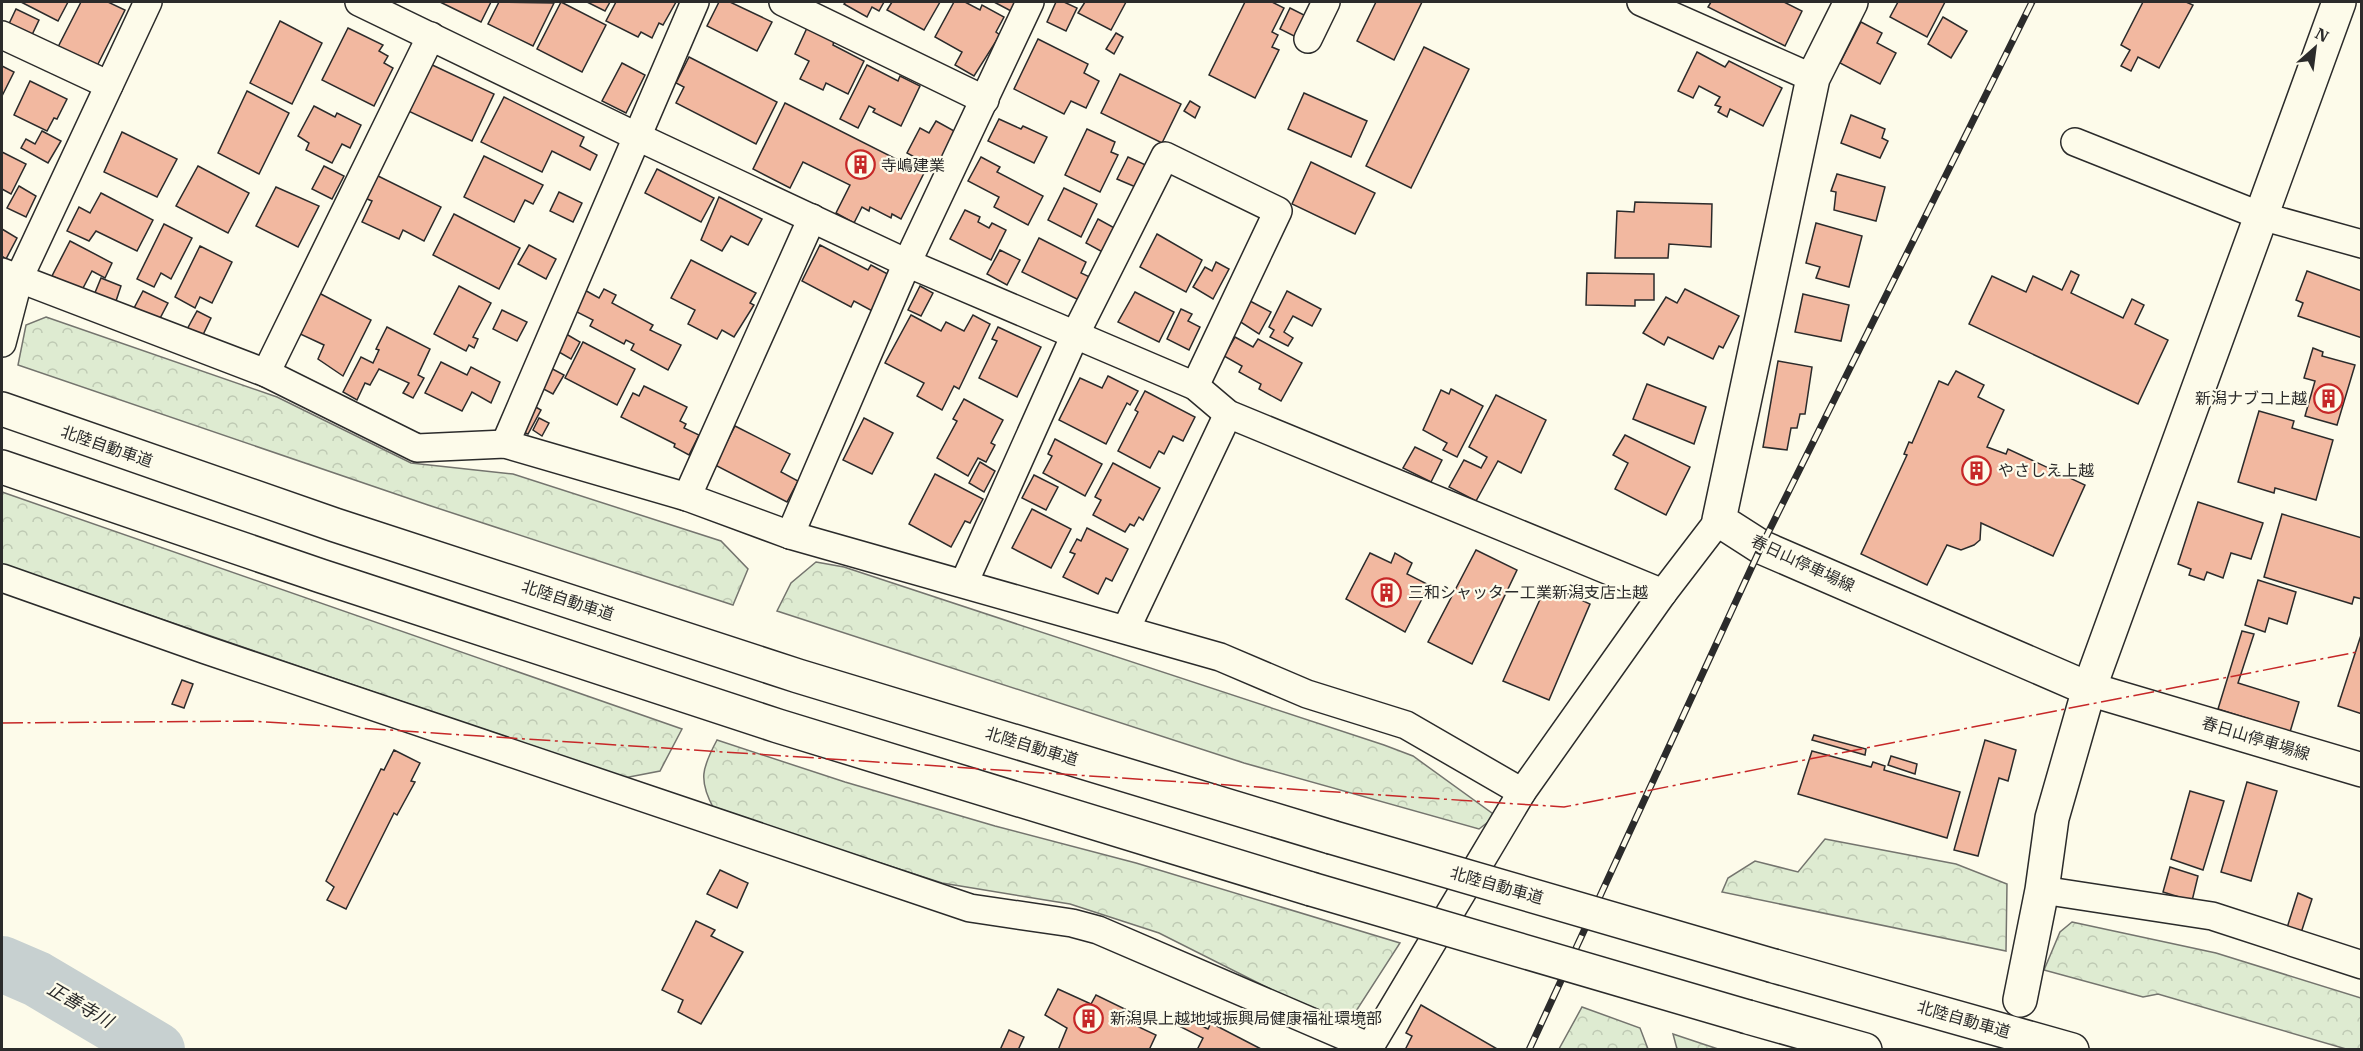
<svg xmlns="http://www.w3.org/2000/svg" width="2363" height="1051" viewBox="0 0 2363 1051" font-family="'IBM Plex Serif','Noto Sans JP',serif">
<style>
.forest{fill:url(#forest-crowns);stroke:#74746e;stroke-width:1.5}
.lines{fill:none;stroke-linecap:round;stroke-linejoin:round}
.river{stroke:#c7d0d0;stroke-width:56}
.building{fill:#f2b8a0;stroke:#2b2b2b;stroke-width:1.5}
.minor-casing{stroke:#2b2b2b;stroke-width:30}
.tertiary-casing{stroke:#2b2b2b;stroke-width:36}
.secondary-casing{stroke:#2b2b2b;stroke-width:36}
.motorway-casing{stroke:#2b2b2b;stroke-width:36}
.minor{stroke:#fdfbea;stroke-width:27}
.tertiary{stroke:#fdfbea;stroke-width:33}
.secondary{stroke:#fdfbea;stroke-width:33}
.motorway{stroke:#fdfbea;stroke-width:33}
.rail-casing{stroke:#2b2b2b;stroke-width:7}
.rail{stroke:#fdfbea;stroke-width:4.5;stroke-dasharray:14;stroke-linecap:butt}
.motorway-bridge-casing{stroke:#2b2b2b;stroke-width:36;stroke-linecap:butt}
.motorway-bridge{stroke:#fdfbea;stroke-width:33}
.power{stroke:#c62828;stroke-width:1.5;stroke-dasharray:21 4.5 3 4.5;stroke-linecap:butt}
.labels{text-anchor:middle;stroke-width:4.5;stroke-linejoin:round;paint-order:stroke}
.poi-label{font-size:16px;fill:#2b2b2b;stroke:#fdfbea;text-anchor:start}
.street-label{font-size:16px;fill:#2b2b2b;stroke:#fdfbea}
.water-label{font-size:18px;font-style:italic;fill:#2b2b2b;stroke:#fdfbea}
</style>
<defs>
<pattern id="forest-crowns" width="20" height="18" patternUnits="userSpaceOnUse" patternTransform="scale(1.5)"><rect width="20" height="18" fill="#deebd1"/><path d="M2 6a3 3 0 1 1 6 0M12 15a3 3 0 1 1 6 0" fill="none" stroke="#bfcab4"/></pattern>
</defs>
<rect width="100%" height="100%" fill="#fdfbea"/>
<g class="forest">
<path d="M46,317L277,397L411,463L513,474L721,541L748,569L733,605L428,505L18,365L26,325Z"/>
<path d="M2,492L682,729L660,771L624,778L74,589L2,567Z"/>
<path d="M816,562L844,567L1384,745L1413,756L1496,816L1479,829L1244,763L777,611L791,583Z"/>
<path d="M717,740L845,782L995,826L1136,863L1400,943L1349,1022L1284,996L1159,933L1070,904L942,883L714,809C698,780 702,768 717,740Z"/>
<path d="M1825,839L1956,864L2007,884L2006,951L1722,892L1728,878L1755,861L1798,872Z"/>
<path d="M2072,922L2216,953L2361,998V1049H2346L2158,994L2143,997L2044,970L2060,932Z"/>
<path d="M1582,1007L1640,1028L1648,1049H1559Z"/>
<path d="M1673,1034L1718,1049H1677Z"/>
</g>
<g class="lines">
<path class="river" d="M2,964L37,979L157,1050"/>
</g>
<g class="building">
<path d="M21,2H68L58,21Z"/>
<path d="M81,2H108L125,10L96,68L57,49Z"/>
<path d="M440,2H491L481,22Z"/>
<path d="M499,2L554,3L533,46L488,24Z"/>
<path d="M561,2L606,25L582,72L537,49Z"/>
<path d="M587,2H610L605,11Z"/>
<path d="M616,2H676L663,25L659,23L652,38L641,32L638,37L606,21Z"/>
<path d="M719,2H730L772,22L757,51L707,26Z"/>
<path d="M846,2H884L879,11L872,7L867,17L844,4Z"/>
<path d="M892,2H940L924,30L887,10Z"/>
<path d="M954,2H965L980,10L982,5L1004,17L996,32L1000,35L974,76L955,65L962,52L935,37Z"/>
<path d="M994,2H1016L1011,11Z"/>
<path d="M1056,2H1064L1077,8L1066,31L1047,22Z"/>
<path d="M1085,2H1126L1111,30L1078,13Z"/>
<path d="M1245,2H1272L1284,8L1272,32L1278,35L1272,47L1279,50L1255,98L1209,75Z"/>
<path d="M1376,2H1422L1394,60L1357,41Z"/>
<path d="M1711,2H1784L1802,11L1785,46L1708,7Z"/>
<path d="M1898,2H1945L1927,37L1890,17Z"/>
<path d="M2143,2H2186L2193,5L2159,68L2138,57L2131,71L2121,66L2130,50L2121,45Z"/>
<path d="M1290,8L1310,18L1300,39L1280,29Z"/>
<path d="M16,9L39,20L30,39L7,28Z"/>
<path d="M1943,17L1967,31L1951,58L1928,44Z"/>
<path d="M280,21L322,43L292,104L250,83Z"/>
<path d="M1861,22L1882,33L1877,43L1896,53L1880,84L1840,63Z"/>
<path d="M348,28L383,45L379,51L388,56L384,63L393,68L374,106L322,80Z"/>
<path d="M807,28L834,41L833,45L864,61L848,94L826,83L823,90L800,79L809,61L795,54Z"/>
<path d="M1116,33L1123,37L1114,54L1106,49Z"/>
<path d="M1038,39L1088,64L1084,73L1099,81L1086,108L1071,101L1064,114L1014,89Z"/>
<path d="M1424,47L1469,69L1411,188L1366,166Z"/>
<path d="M1697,52L1725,67L1729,61L1782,88L1763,126L1730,109L1727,117L1718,112L1721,107L1715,105L1720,97L1699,86L1693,98L1678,91Z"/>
<path d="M689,57L777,102L756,144L676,103L684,87L676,83Z"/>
<path d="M426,62L494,94L472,141L404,109Z"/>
<path d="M622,63L645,75L626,113L602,101Z"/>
<path d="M867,65L898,81L900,76L920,86L901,126L873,112L875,109L869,106L858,128L840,119Z"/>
<path d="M2,66L14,72L2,96Z"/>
<path d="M1120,74L1181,104L1162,143L1101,113Z"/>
<path d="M30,81L67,99L57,119L54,118L47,131L14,115Z"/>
<path d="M247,91L289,113L259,174L218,153Z"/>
<path d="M1304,93L1367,121L1351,157L1288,129Z"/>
<path d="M504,97L584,137L580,146L597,155L590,170L552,151L542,172L481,142Z"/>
<path d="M1190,101L1200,107L1195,118L1184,111Z"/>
<path d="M785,103L924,173L901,219L892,214L891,218L870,207L869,211L862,207L854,223L836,213L850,185L803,162L790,188L753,169Z"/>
<path d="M314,106L335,117L337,113L361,125L350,148L342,144L332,163L306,150L309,143L298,136Z"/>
<path d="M1851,115L1885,129L1882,138L1888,141L1880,158L1841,143Z"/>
<path d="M999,119L1021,129L1023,126L1047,137L1034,163L988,141Z"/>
<path d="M936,121L956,132L936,169L907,153L920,128L929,133Z"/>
<path d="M1087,129L1115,142L1111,152L1118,155L1100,192L1065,175Z"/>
<path d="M42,131L61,141L48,163L21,148L26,139L35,144Z"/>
<path d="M122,132L177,159L157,197L104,172Z"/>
<path d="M2,152L26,164L11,194L2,189Z"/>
<path d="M484,156L543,185L533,204L525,200L514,222L464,197Z"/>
<path d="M981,157L1000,167L997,172L1043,196L1028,225L994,207L999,197L968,181Z"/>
<path d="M1128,157L1148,166L1138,188L1117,179Z"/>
<path d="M1311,162L1375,193L1355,234L1292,204Z"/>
<path d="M198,166L249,193L228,233L176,206Z"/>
<path d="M324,166L344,176L332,199L312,189Z"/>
<path d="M657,169L714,198L701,222L645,193Z"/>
<path d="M372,173L441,207L424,241L403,230L399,239L362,222L372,201L360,196Z"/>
<path d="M1837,174L1885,187L1876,221L1834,210L1836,192L1831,191Z"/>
<path d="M19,186L36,196L26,217L7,208Z"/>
<path d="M276,187L319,206L298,247L256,226Z"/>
<path d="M1064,188L1097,204L1081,237L1048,220Z"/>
<path d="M559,192L582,203L573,222L550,211Z"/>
<path d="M101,193L153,220L137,251L96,231L89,241L67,231L79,207L90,213Z"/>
<path d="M719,197L762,219L748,245L731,236L722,251L701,240Z"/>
<path d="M1635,202L1712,204L1711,247L1669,244L1668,258H1615L1617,211L1634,212Z"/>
<path d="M965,210L980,217L978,222L989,228L992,223L1006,230L991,260L950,239Z"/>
<path d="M454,214L520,248L499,289L433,255Z"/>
<path d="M1098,219L1120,231L1108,255L1086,243Z"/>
<path d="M1816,223L1862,236L1849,287L1816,278L1820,267L1806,263Z"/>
<path d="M164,224L192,238L171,279L161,273L154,287L137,279Z"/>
<path d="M2,229L17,238L6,259L2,256Z"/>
<path d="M1157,234L1202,260L1186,292L1140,267Z"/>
<path d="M1039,238L1086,262L1081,273L1096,280L1085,303L1022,272Z"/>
<path d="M70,241L112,263L105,278L92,271L82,290L52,276Z"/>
<path d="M529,245L556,259L546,279L518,264Z"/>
<path d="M820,245L868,270L871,265L895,278L876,313L854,301L851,307L802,281Z"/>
<path d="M200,246L232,262L212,303L200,297L195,308L175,297Z"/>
<path d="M1000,250L1020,260L1007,285L987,274Z"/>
<path d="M691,260L756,293L750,303L754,305L734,337L722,330L717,339L688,324L695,310L671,298Z"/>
<path d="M1216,262L1229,269L1213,299L1193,287L1205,267L1212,271Z"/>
<path d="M2071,271L2079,275L2071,293L2123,318L2132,299L2144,305L2135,324L2168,340L2138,404L1969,324L1992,276L2026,292L2033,276L2062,290Z"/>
<path d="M2307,271L2362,291V338L2298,316L2303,303L2296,300Z"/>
<path d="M1587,273L1654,274V300H1635V306L1586,305Z"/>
<path d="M101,278L121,286L114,307L92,300Z"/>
<path d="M459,286L491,303L473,337L478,339L474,348L469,345L466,351L434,334Z"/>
<path d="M920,286L933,293L921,316L908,310Z"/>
<path d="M581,288L599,298L604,289L616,295L612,303L653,325L650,330L681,345L668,370L631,350L634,344L626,340L624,344L590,326L593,320L571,309Z"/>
<path d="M1685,289L1739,316L1723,348L1719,346L1713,359L1668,337L1664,345L1643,333L1666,297L1677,303Z"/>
<path d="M143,291L168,303L157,324L132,312Z"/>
<path d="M1287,291L1321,309L1312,326L1293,316L1284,332L1293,338L1288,346L1270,337L1274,330L1269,327Z"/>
<path d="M1135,292L1174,312L1159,342L1118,322Z"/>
<path d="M319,293L371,320L343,376L318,359L324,345L298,333Z"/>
<path d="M1803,294L1849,305L1841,341L1795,332Z"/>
<path d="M1250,301L1271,312L1259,334L1239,321Z"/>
<path d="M1181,309L1192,314L1188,321L1200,327L1189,350L1167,339Z"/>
<path d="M502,310L527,322L517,341L493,329Z"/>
<path d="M197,311L211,318L200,341L185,333Z"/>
<path d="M911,315L941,331L946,322L964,331L973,315L990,324L959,389L954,386L942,410L917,396L924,383L885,363Z"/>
<path d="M387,327L430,349L418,375L424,378L413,398L403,393L409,383L379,369L370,385L365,383L357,400L343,392L361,357L373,363L379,350L376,349Z"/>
<path d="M998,327L1041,347L1017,397L979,378L997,341L992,339Z"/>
<path d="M561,331L580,342L571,359L552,348Z"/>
<path d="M1235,337L1253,347L1258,339L1302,363L1281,401L1259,389L1261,384L1239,372L1242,366L1224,356Z"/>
<path d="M583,342L635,369L617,405L565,378Z"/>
<path d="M2313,348L2323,352L2322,356L2355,365L2337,425L2305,416L2315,381L2304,378Z"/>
<path d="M1778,361L1812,367L1805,414H1800L1797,428H1791L1787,450L1763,447Z"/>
<path d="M441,362L467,375L471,367L500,382L491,403L472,392L462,411L425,393Z"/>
<path d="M545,365L564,375L553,394L534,384Z"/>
<path d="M1956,371L1984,385L1978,397L2004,410L1987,447L2006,454L2008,449L2085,485L2053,556L1981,523L1980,540L1974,545L1961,550L1947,545L1927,585L1861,554L1907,455L1904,454L1909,442L1912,443L1939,381L1948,385Z"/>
<path d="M1108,376L1138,391L1130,405L1127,403L1106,444L1059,420L1080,378L1102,388Z"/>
<path d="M1647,384L1706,407L1694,444L1633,419Z"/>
<path d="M644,386L687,407L680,421L686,424L684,428L699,435L689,455L674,447L675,444L621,417L633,393L639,396Z"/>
<path d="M1451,389L1483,406L1457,457L1443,450L1447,443L1423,430L1441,390L1449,394Z"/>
<path d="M1145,391L1195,417L1183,441L1173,436L1164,454L1159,451L1150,468L1118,451L1138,412L1135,410Z"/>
<path d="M1496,395L1546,420L1521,473L1498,461L1476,501L1449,487L1464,460L1481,468L1487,457L1469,447Z"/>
<path d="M964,399L1003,420L991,443L995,445L986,462L978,458L968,476L937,458L957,421L953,419Z"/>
<path d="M534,406L541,410L528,434L520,431Z"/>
<path d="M2259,411L2294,421L2292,428L2333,440L2316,500L2275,488L2274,493L2238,482Z"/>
<path d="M539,418L549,423L542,436L533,430Z"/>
<path d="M864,418L893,433L872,474L843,460Z"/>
<path d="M735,426L790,454L781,472L798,481L787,502L715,465Z"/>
<path d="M1625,435L1690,467L1666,515L1615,489L1628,463L1613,455Z"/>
<path d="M1055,439L1102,464L1085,496L1043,473L1052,456L1048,454Z"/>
<path d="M1415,447L1442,460L1431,482L1403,468Z"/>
<path d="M980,462L995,471L984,492L969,483Z"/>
<path d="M1113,463L1160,488L1143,520L1139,517L1134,526L1130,524L1125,532L1093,515L1101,500L1095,497Z"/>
<path d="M935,474L983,499L970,523L965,521L951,547L909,524Z"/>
<path d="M1034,475L1058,487L1046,510L1022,498Z"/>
<path d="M2198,502L2263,523L2251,559L2231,553L2223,578L2207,572L2204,580L2189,575L2191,569L2178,564Z"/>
<path d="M1032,509L1071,529L1051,568L1012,548Z"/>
<path d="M2282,514L2362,538V599L2354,597L2352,604L2264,577Z"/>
<path d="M1087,528L1128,549L1112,581L1106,578L1098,594L1063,577L1075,554L1070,552L1077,539L1081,541Z"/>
<path d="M1476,550L1517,570L1472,664L1428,642Z"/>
<path d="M1370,553L1391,563L1395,553L1412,563L1407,574L1429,585L1405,632L1346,599Z"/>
<path d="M2258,580L2296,592L2287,624L2269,618L2265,632L2245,625Z"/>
<path d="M1547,584L1590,604L1549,700L1503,681Z"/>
<path d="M2242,631L2254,634L2238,683L2299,702L2290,732L2218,709Z"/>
<path d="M2362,632V714L2338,706Z"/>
<path d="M182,680L193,684L184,708L172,704Z"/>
<path d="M1814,735L1866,749L1865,755L1812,740Z"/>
<path d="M1985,740L2016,750L2008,781L1999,778L1978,856L1954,850Z"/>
<path d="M394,750L420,763L411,781L415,782L397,815L394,813L346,909L327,900L334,887L326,881L381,769L384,770Z"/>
<path d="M1812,751L1871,767L1873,762L1885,766L1884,770L1960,792L1947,838L1798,794Z"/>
<path d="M1891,756L1917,764L1915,774L1888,765Z"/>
<path d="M2247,782L2277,791L2251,881L2221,872Z"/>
<path d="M2190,791L2224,801L2203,870L2171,859Z"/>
<path d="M2170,867L2198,876L2192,901L2163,892Z"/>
<path d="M720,870L748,883L737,908L707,894Z"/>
<path d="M2298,893L2312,899L2300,936L2286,931Z"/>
<path d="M696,921L715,930L711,936L743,952L701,1024L678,1012L683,1000L662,990Z"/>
<path d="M1058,989L1091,1004L1096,995L1131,1012L1126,1021L1156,1035L1149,1050H1058L1067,1028L1045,1015Z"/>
<path d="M1421,1005L1499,1050H1405L1412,1036L1406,1033Z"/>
<path d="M1181,1016L1208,1029L1211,1023L1263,1050H1197L1203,1038L1177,1025Z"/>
<path d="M1009,1030L1024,1037L1018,1050H1000Z"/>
</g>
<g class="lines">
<defs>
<g id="minor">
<path d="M359,2L638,137L907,263L1195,386L1228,414L1663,593"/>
<path d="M783,2L985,100"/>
<path d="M1641,2L1813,78"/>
<path d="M2,35L109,85"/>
<path d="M1308,39L1326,2"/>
<path d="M2075,142L2261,216L2362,244"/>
<path d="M2,272L266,373L417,448L505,444L687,497L790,535L1220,657L1307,694L1406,725L1522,792"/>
<path d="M2,343L19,278L148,2"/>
<path d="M266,373L431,36"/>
<path d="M505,444L695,2"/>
<path d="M687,497L812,218"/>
<path d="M790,535L907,263L1030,2"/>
<path d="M2,578L206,650L970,908L1072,923L1098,930L1370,1047"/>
<path d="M964,583L1075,335L1165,156L1278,211L1195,386"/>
<path d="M1126,629L1228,414"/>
<path d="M2042,890L2212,916L2362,965"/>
<path d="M1368,1050L1522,792L1663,593L1719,520"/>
</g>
<path id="tertiary" d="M2020,1000L2042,890L2052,818L2089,689L2339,2"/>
<path id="secondary" d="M1851,2L1813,78L1719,520L1761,547L2089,689L2362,770"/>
<g id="motorway">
<path d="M2,409L335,525L798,676L1331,837"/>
<path d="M2,467L321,576L778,726L1311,889"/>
<path d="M1774,966L2072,1050"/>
<path d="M1748,1017L1865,1050"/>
</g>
</defs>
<use href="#minor" class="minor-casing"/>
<use href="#tertiary" class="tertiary-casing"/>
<use href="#secondary" class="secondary-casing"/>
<use href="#motorway" class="motorway-casing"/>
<use href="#minor" class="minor"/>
<use href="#tertiary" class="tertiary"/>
<use href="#secondary" class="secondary"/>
<use href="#motorway" class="motorway"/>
<defs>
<path id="rail" d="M1529,1050L1761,547L2032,2"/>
</defs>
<use href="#rail" class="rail-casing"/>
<use href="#rail" class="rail"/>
<defs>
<g id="motorway-bridge">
<path d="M1331,837L1774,966"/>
<path d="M1311,889L1748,1017"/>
</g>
</defs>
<use href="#motorway-bridge" class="motorway-bridge-casing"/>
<use href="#motorway-bridge" class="motorway-bridge"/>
<path class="power" d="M2,723L251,721L1564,807L2362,651"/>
</g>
<defs>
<symbol id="building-ring" viewBox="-11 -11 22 22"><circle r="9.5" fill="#fdfbea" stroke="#c62828" stroke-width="1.5"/><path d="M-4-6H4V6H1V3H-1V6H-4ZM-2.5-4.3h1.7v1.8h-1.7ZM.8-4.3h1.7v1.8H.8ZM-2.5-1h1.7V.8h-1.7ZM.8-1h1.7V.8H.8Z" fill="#c62828"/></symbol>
</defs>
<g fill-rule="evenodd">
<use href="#building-ring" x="844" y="148" width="33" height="33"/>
<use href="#building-ring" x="2312" y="382" width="33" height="33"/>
<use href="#building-ring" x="1960" y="454" width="33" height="33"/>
<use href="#building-ring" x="1370" y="576" width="33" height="33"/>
<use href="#building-ring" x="1072" y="1002" width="33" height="33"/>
</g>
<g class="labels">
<g class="poi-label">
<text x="881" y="171">寺嶋建業</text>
<text x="2307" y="404" text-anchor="end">新潟ナブコ上越</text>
<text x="1998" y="476">やさしえ上越</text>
<text x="1408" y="598">三和シャッター工業新潟支店上越</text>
<text x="1110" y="1024">新潟県上越地域振興局健康福祉環境部</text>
</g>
<g class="street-label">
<text transform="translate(107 446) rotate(19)" y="6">北陸自動車道</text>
<text transform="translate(1803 563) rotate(25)" y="6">春日山停車場線</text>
<text transform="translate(568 600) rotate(18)" y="6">北陸自動車道</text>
<text transform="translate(2256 738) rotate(17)" y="6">春日山停車場線</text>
<text transform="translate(1032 746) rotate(17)" y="6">北陸自動車道</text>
<text transform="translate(1497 885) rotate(16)" y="6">北陸自動車道</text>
<text transform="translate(1964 1019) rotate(16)" y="6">北陸自動車道</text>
</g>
<g class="water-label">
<text transform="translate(80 1005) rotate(30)" y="6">正善寺川</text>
</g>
</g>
<rect width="2363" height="1051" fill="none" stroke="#2b2b2b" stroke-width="6"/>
<g transform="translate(2315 48) rotate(28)" stroke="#fdfbea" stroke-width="4.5" paint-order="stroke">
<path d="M0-4.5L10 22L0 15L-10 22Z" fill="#2b2b2b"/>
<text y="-9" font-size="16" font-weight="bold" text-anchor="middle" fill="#2b2b2b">N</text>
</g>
</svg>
